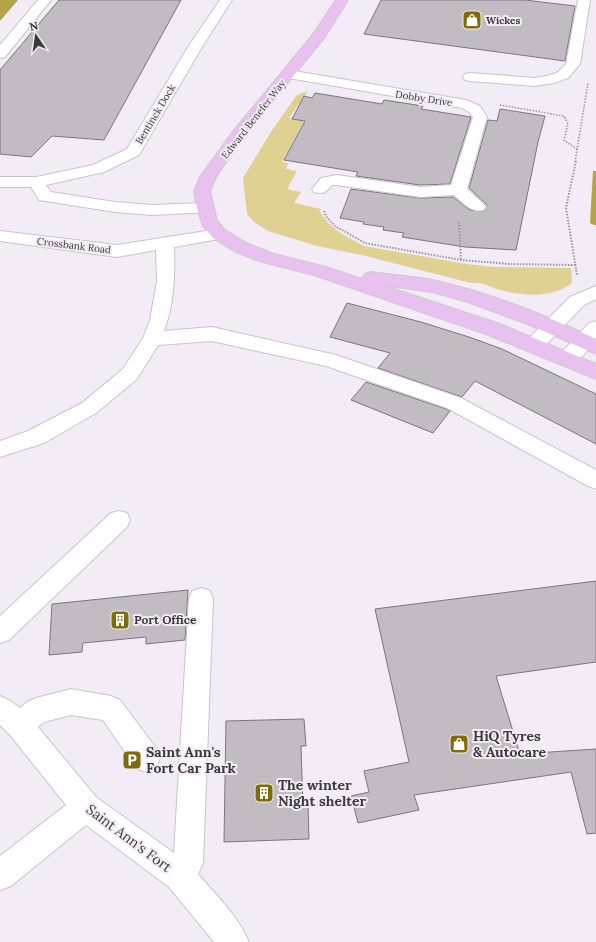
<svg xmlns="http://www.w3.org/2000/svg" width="596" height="942" viewBox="0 0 596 942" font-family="Lora,serif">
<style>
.green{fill:#ded192}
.water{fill:#b5a347}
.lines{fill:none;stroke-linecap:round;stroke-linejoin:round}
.stream{fill:#b5a347;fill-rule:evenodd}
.building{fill:#c3bbc4;stroke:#7c757d}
.minor-casing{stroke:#cbc3cc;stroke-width:2}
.major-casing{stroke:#cccccd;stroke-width:2}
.path-far1{stroke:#9b959c;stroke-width:1.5;stroke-dasharray:1.5 1.5;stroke-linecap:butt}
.path{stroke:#9b959c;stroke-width:2;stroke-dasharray:1.5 1.5;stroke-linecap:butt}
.minor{fill:#fff;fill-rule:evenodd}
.major{fill:#e8c1f0;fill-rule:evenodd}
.labels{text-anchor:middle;stroke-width:4;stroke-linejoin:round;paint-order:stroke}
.far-poi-label{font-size:10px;font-weight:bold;fill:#3c393d;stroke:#f3ebf5;text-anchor:start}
.far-street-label{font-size:10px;fill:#3c393d;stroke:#f3ebf5}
.poi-label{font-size:12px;font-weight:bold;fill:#3c393d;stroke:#f3ebf5;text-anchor:start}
.near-poi-label{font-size:14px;font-weight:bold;fill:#3c393d;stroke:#f3ebf5;text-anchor:start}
.near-street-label{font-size:14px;fill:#3c393d;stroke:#f3ebf5}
</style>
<rect width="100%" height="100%" fill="#f3ebf5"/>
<path class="green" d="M308,91L289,118L304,121L282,162L288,163L286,169L297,171L287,189L301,192L294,203L321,209L320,212L328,223L342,234L364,246L466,264L494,267L571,268L572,283C551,299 521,296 497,289C488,286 480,282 471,283L366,256L317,246L268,231L254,222L247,214L243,178L271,132L294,99L297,95Z"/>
<path class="water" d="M0,0H18L0,21Z"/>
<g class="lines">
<path class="stream" d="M593,171H596V225H594L590,223Z"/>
</g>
<g class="building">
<path d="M59,0H181L104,140L52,136L31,157L0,154V70Z"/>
<path d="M381,0H525L575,6L565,61L364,34Z"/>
<path d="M315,93L382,104L384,100L423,106L421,109L471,117L450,184L420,185L356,176L358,172L284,160L305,121L292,119L304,96L312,98Z"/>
<path d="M500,109L545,116L538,142L516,250L465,247L402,237L404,233L383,230L384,227L363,224L364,222L340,218L351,189L420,198L453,197L470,210L484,211L487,205L469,188L488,120L497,121Z"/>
<path d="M347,303L421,322L469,337L502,349L596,394V444L475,381L462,397L378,368L390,353L330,337Z"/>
<path d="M366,382L446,409L450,411L433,433L351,400Z"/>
<path d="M596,581V662L496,676L520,754L596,749V833L587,834L571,772L414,795L419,810L358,823L351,796L369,792L364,771L409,762L375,609Z"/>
<path d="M188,590L185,640L146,644V637L83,643L82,652L49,655L52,604Z"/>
<path d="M304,719L306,746H301L303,805L308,804L309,839L224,842L226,721Z"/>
</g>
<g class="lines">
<defs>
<g id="minor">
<path d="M38,0H51L5,57L0,58V45Z"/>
<path d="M220,0H232L202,47L139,155L104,172L46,185L51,192L115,202L152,205L205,203L211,204L213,208L211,212L152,215L115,212L39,200L31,187H0V177H36L93,165L127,149L188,47Z"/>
<path d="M578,0H590L580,64L568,78L554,83L535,86L470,81L465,80L463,77L465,74L470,73L535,78L551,75L558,72L566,64Z"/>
<path d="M288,70L466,100L480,106L487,117L467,189L486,206L484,210C471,213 463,203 454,195L420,197L337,185H332C326,192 323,195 314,192L312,189L321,178L337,175L420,187L451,185L473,117L469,112L462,108L283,77L281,74L283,71Z"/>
<path d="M219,229L225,230L228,234L225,238L174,247C175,276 174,304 164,331L212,327L336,355L461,398L596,470V489L588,486L447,408L326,366L212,341L158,345L137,379L96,413L44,443L0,457V441L28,431L82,403L123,369L143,338L150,320L157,281L156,250L117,257L0,241V231L117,245Z"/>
<path d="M596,286V299L584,305L541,350L534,352L527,350L524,345L527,340L570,297Z"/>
<path d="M596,321V340C586,351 576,369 560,364L557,359L560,354L589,323Z"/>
<path d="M119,511L127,513L130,520L127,527L9,640L0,643V616L111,513Z"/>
<path d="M201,588L210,591L213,599L203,863L198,874C216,895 238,916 249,942H214L169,887L86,825L11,886L0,890V856L66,805L10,735L0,725V696L9,700L20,708L27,702L36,698L71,689L111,696L120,700L156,748L160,758L156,768L146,772L136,768L103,720L71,715L44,722L38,727L96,797L174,853L189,599L192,591Z"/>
</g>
<path id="major" d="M336,0H348L324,38L241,140L216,177L210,191L217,221L225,230L246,243L271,253L326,267L362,279L365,274L371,272C391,275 412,276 432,280C489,292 543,314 596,339V354L530,325L468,302L432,292L382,285L500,324L596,364V379L486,334L314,275L259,261L234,251L213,238L203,226L197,208L194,191L200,177L231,134L314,33Z"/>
</defs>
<use href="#minor" class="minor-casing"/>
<use href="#major" class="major-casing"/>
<g class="path-far1">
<path d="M500,105L564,116L568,124L564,140L578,150"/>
<path d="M575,162L588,83"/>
</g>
<g class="path">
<path d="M576,161L566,208L577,275"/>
<path d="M324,211L327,218L335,226L365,243L461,260L510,264L576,265"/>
<path d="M459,222L461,260"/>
</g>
<use href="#minor" class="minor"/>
<use href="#major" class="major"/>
</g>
<defs>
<symbol id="shop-square" viewBox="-11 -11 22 22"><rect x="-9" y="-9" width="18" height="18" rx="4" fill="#7d6d08" stroke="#f3ebf5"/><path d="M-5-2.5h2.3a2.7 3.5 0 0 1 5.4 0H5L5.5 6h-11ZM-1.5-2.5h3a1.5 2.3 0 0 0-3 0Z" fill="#fff"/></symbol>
<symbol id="building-square" viewBox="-11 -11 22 22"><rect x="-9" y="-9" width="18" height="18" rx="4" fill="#7d6d08" stroke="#f3ebf5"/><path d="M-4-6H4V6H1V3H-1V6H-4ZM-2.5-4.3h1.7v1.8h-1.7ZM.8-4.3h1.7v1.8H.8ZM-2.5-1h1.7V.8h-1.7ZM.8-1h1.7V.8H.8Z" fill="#fff"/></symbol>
<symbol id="parking-square" viewBox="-11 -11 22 22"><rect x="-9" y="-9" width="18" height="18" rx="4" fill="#7d6d08" stroke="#f3ebf5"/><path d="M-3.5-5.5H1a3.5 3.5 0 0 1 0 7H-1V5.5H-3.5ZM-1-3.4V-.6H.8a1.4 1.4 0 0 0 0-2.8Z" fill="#fff"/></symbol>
</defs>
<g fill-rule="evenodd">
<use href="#shop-square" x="461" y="9" width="22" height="22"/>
<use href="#building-square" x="109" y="609" width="22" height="22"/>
<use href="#shop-square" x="448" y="733" width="22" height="22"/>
<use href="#parking-square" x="121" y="749" width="22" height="22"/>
<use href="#building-square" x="253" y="782" width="22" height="22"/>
</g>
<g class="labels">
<g class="far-poi-label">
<text x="486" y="24">Wickes</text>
</g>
<g class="far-street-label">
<text transform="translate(424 98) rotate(9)" y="4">Dobby Drive</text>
<text transform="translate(155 114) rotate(-59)" y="4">Bentinck Dock</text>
<text transform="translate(253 119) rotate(-52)" y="4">Edward Benefer Way</text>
<text transform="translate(74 245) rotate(7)" y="4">Crossbank Road</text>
</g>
<g class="poi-label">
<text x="134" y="624">Port Office</text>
</g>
<g class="near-poi-label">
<text x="473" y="741">HiQ Tyres<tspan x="473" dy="16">&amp; Autocare</tspan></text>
<text x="146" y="757">Saint Ann's<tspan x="146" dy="16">Fort Car Park</tspan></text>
<text x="278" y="790">The winter<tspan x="278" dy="16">Night shelter</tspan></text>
</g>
<g class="near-street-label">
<text transform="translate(129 838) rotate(37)" y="5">Saint Ann's Fort</text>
</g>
</g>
<g transform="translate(36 36) rotate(347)" stroke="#f3ebf5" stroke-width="3" paint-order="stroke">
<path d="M0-3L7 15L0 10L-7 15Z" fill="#3c393d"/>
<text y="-6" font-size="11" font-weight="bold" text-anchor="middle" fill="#3c393d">N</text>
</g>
</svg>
